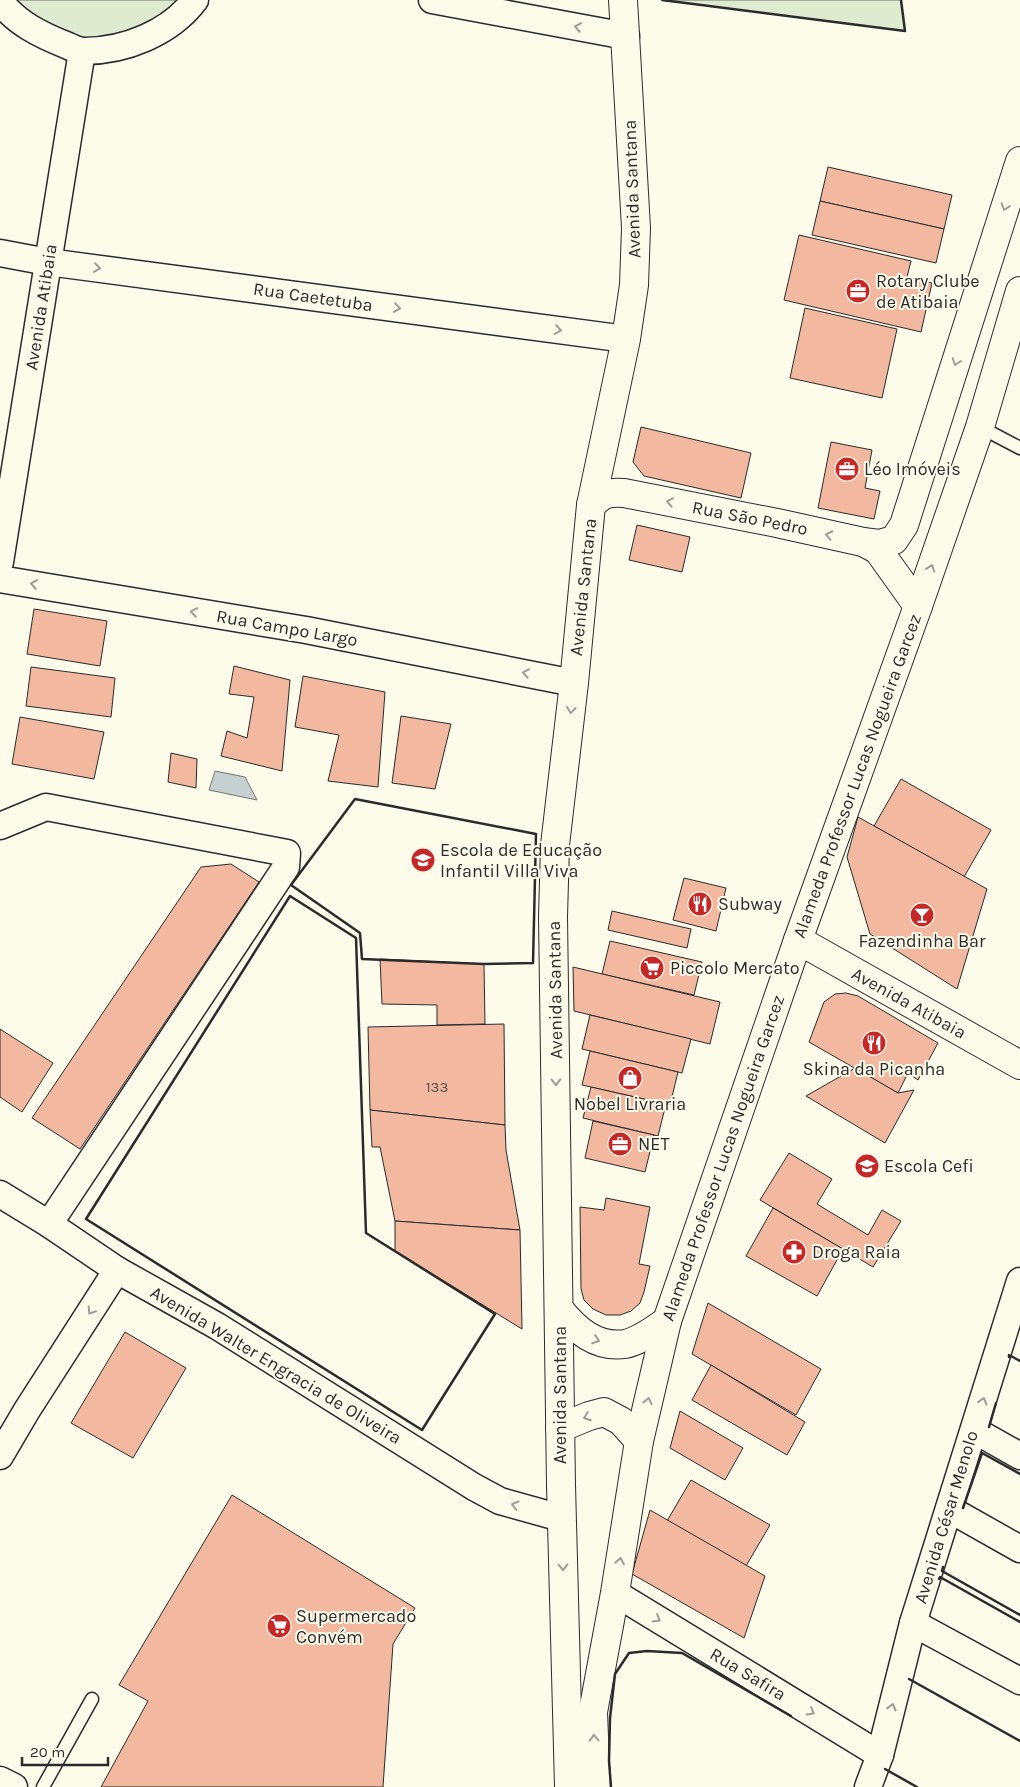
<svg xmlns="http://www.w3.org/2000/svg" width="1020" height="1787" viewBox="0 0 1020 1787" font-family="Karla,sans-serif">
<style>
.green{fill:#deebd1;stroke:#74746e}
.water{fill:#c7d0d0;stroke:#74746e}
.building{fill:#f2b8a0;stroke:#2b2b2b}
.lines{fill:none;stroke-linecap:round;stroke-linejoin:round}
.lane-casing{stroke:#2b2b2b;stroke-width:15}
.street-casing{stroke:#2b2b2b;stroke-width:29}
.secondary-casing{stroke:#2b2b2b;stroke-width:30}
.lane{stroke:#fdfbea;stroke-width:12}
.street{stroke:#fdfbea;stroke-width:26}
.secondary{stroke:#fdfbea;stroke-width:28}
.wall{stroke:#2b2b2b;stroke-width:2.5}
.oneway{stroke:#9e9d94}
.labels{text-anchor:middle;stroke-width:4;stroke-linejoin:round;paint-order:stroke}
.number-label{font-size:15px;fill:#5d4e48}
.street-label{font-size:18px;fill:#2b2b2b;stroke:#fdfbea}
.poi-label{font-size:18px;fill:#2b2b2b;stroke:#fdfbea;text-anchor:start}
</style>
<rect width="100%" height="100%" fill="#fdfbea"/>
<g class="green">
<path d="M0,0H195L185,13L82,51Z"/>
<path d="M662,0H901L905,31Z"/>
</g>
<path class="water" d="M215,771L245,777L257,800L209,790Z"/>
<g class="building">
<path d="M828,167L952,195L944,229L820,201Z"/>
<path d="M820,201L944,229L936,263L812,235Z"/>
<path d="M799,235L911,261L907,277L932,283L921,332L784,300Z"/>
<path d="M805,308L897,329L882,398L790,378Z"/>
<path d="M641,427L751,453L741,498L644,476L633,462Z"/>
<path d="M831,442L872,450L865,488L880,491L874,519L818,508Z"/>
<path d="M637,525L690,537L682,572L629,560Z"/>
<path d="M34,609L107,621L100,666L27,654Z"/>
<path d="M234,666L290,680L282,771L221,756L227,731L247,738L254,697L229,694Z"/>
<path d="M31,667L115,678L111,717L26,706Z"/>
<path d="M303,676L385,692L378,787L328,781L339,735L295,727Z"/>
<path d="M401,716L451,724L435,789L392,783Z"/>
<path d="M20,717L104,732L94,779L12,764Z"/>
<path d="M171,753L197,759L196,788L168,782Z"/>
<path d="M901,779L991,830L964,877L874,826Z"/>
<path d="M858,817L987,889L957,989L870,934L847,857Z"/>
<path d="M231,864L259,882L80,1149L32,1118L201,867Z"/>
<path d="M684,878L726,888L716,931L673,920Z"/>
<path d="M612,911L691,929L687,948L608,930Z"/>
<path d="M610,941L702,962L694,995L602,974Z"/>
<path d="M380,959L484,964L485,1024L437,1025V1005L382,1004Z"/>
<path d="M573,967L720,1002L710,1044L574,1011Z"/>
<path d="M846,993L858,996L938,1043L918,1080L908,1073L898,1093L809,1042L824,1002L835,994Z"/>
<path d="M590,1015L691,1039L682,1073L582,1049Z"/>
<path d="M504,1024L505,1125L370,1110L368,1027Z"/>
<path d="M0,1029L53,1063L22,1112L0,1097Z"/>
<path d="M590,1051L678,1072L670,1105L582,1085Z"/>
<path d="M855,1068L898,1093L914,1090L885,1143L806,1096Z"/>
<path d="M591,1087L666,1104L658,1136L583,1118Z"/>
<path d="M370,1110L505,1125L506,1150L520,1230L395,1221L380,1147H372Z"/>
<path d="M593,1121L654,1135L645,1172L585,1158Z"/>
<path d="M789,1153L832,1179L817,1204L868,1235L882,1210L901,1221L873,1267L760,1200Z"/>
<path d="M606,1198L650,1207L639,1264L650,1266L644,1292L640,1303L631,1311L620,1315H606L593,1309L584,1300L581,1289L580,1207L604,1210Z"/>
<path d="M773,1208L843,1249L817,1296L746,1256Z"/>
<path d="M395,1221L520,1230L522,1329L395,1251Z"/>
<path d="M708,1303L821,1369L796,1415L692,1354Z"/>
<path d="M125,1332L186,1368L133,1458L71,1423Z"/>
<path d="M711,1365L805,1422L787,1455L692,1400Z"/>
<path d="M680,1411L743,1448L725,1480L670,1448Z"/>
<path d="M691,1480L770,1525L746,1566L667,1521Z"/>
<path d="M232,1495L415,1608L393,1644L383,1787H101L148,1701L119,1685Z"/>
<path d="M650,1510L765,1576L744,1638L632,1574Z"/>
</g>
<g class="lines">
<defs>
<g id="lane">
<path d="M980,427L1020,448"/>
<path d="M43,1787L92,1699"/>
</g>
<g id="street">
<path d="M432,0L626,36"/>
<path d="M0,1C16,23 41,35 66,45C71,47 78,51 84,51C125,51 170,33 195,0"/>
<path d="M0,253L48,262L626,339"/>
<path d="M0,562L82,51"/>
<path d="M0,579L306,630L574,683"/>
<path d="M0,826L46,807L287,853L286,867L49,1224"/>
<path d="M0,1194L49,1224L117,1270L217,1326L474,1487L500,1501L561,1518"/>
<path d="M974,1430L1020,1456"/>
<path d="M0,1456L27,1410L117,1270"/>
<path d="M949,1509L1020,1549"/>
<path d="M615,1593L880,1755"/>
<path d="M913,1623L1020,1681"/>
<path d="M0,1780L14,1787"/>
<path d="M868,1787L880,1755L913,1623L1020,1281"/>
</g>
<g id="secondary">
<path d="M591,505C603,494 607,492 624,493L777,523L863,542L879,544L894,540L904,525L1020,161"/>
<path d="M863,542L878,550L918,606"/>
<path d="M798,940L1020,1065"/>
<path d="M559,1309C576,1330 596,1348 625,1344C640,1341 655,1329 667,1321"/>
<path d="M560,1428L589,1416L604,1412L621,1421L639,1441"/>
<path d="M569,1787L561,1485L553,917L555,845L574,683L591,505L626,339L634,285L636,228L623,0"/>
<path d="M596,1787L593,1712L615,1593L639,1441L667,1321L798,940L918,606L980,427L1020,291"/>
</g>
</defs>
<use href="#lane" class="lane-casing"/>
<use href="#street" class="street-casing"/>
<use href="#secondary" class="secondary-casing"/>
<use href="#lane" class="lane"/>
<use href="#street" class="street"/>
<use href="#secondary" class="secondary"/>
<g class="wall">
<path d="M662,0L905,31L901,0"/>
<path d="M355,799L536,834L533,963L484,964L362,959L360,933L291,885Z"/>
<path d="M290,896L356,938L366,1233L495,1314L422,1430L86,1219Z"/>
<path d="M1009,1357V1355L1020,1361"/>
<path d="M989,1427L996,1403"/>
<path d="M963,1508L982,1453L1020,1474"/>
<path d="M943,1567L942,1571L1020,1615"/>
<path d="M939,1579L940,1577L1020,1622"/>
<path d="M909,1679L1020,1741"/>
<path d="M885,1769L917,1787"/>
<path d="M611,1787L609,1761L610,1718L615,1674L629,1653L647,1651L682,1653L791,1716"/>
</g>
</g>
<defs><path id="oneway-chevron" d="M-2-3.5L2.5 0L-2 3.5" fill="none" stroke-width="1.6" stroke-linecap="round" stroke-linejoin="round" transform="scale(1.25)"/></defs>
<g class="oneway">
<use href="#oneway-chevron" transform="translate(578 27) rotate(-169)"/>
<use href="#oneway-chevron" transform="translate(1005 207) rotate(108)"/>
<use href="#oneway-chevron" transform="translate(97 268) rotate(8)"/>
<use href="#oneway-chevron" transform="translate(397 308) rotate(8)"/>
<use href="#oneway-chevron" transform="translate(558 330) rotate(8)"/>
<use href="#oneway-chevron" transform="translate(956 362) rotate(108)"/>
<use href="#oneway-chevron" transform="translate(670 502) rotate(-169)"/>
<use href="#oneway-chevron" transform="translate(829 535) rotate(-168)"/>
<use href="#oneway-chevron" transform="translate(931 568) rotate(-71)"/>
<use href="#oneway-chevron" transform="translate(34 584) rotate(-170)"/>
<use href="#oneway-chevron" transform="translate(194 612) rotate(-170)"/>
<use href="#oneway-chevron" transform="translate(526 673) rotate(-169)"/>
<use href="#oneway-chevron" transform="translate(571 710) rotate(97)"/>
<use href="#oneway-chevron" transform="translate(556 1082) rotate(89)"/>
<use href="#oneway-chevron" transform="translate(91 1311) rotate(123)"/>
<use href="#oneway-chevron" transform="translate(596 1340) rotate(20)"/>
<use href="#oneway-chevron" transform="translate(648 1401) rotate(-77)"/>
<use href="#oneway-chevron" transform="translate(983 1401) rotate(-73)"/>
<use href="#oneway-chevron" transform="translate(587 1417) rotate(160)"/>
<use href="#oneway-chevron" transform="translate(515 1505) rotate(-164)"/>
<use href="#oneway-chevron" transform="translate(620 1561) rotate(-81)"/>
<use href="#oneway-chevron" transform="translate(563 1567) rotate(88)"/>
<use href="#oneway-chevron" transform="translate(657 1619) rotate(31)"/>
<use href="#oneway-chevron" transform="translate(892 1707) rotate(-76)"/>
<use href="#oneway-chevron" transform="translate(811 1712) rotate(31)"/>
<use href="#oneway-chevron" transform="translate(594 1738) rotate(-92)"/>
</g>
<defs>
<symbol id="office-disc" viewBox="-11 -11 22 22"><circle r="9.5" fill="#c62828" stroke="#fdfbea"/><path d="M-6-3h4V-5.5h4V-3h4V5H-6ZM-1-4.5V-3h2v-1.5ZM-6 0V1H6V0Z" fill="#fff"/></symbol>
<symbol id="school-disc" viewBox="-11 -11 22 22"><circle r="9.5" fill="#c62828" stroke="#fdfbea"/><path d="M0-5L7-2L0 1L-7-2ZM-4 1L0 2.5L4 1V4Q0 6-4 4Z" fill="#fff"/></symbol>
<symbol id="restaurant-disc" viewBox="-11 -11 22 22"><circle r="9.5" fill="#c62828" stroke="#fdfbea"/><path d="M-5-6h1v4h1v-4h1v4h1v-4h1v5L-1.5 .5V6h-2V.5L-5-1ZM5-6V6H3V1.5H1.5Q1.5-4 5-6Z" fill="#fff"/></symbol>
<symbol id="bar-disc" viewBox="-11 -11 22 22"><circle r="9.5" fill="#c62828" stroke="#fdfbea"/><path d="M-6-5H6L.8 .8V4.5H3.5V6h-7V4.5H-.8V.8Z" fill="#fff"/></symbol>
<symbol id="supermarket-disc" viewBox="-11 -11 22 22"><circle r="9.5" fill="#c62828" stroke="#fdfbea"/><path d="M-6-5.5h2.5l.6 2H6L4.5 2H-2.5L-4.4-4H-6ZM-1.5 3.2a1.3 1.3 0 1 0 .1 0ZM3 3.2a1.3 1.3 0 1 0 .1 0Z" fill="#fff"/></symbol>
<symbol id="shop-disc" viewBox="-11 -11 22 22"><circle r="9.5" fill="#c62828" stroke="#fdfbea"/><path d="M-5-2.5h2.3a2.7 3.5 0 0 1 5.4 0H5L5.5 6h-11ZM-1.5-2.5h3a1.5 2.3 0 0 0-3 0Z" fill="#fff"/></symbol>
<symbol id="pharmacy-disc" viewBox="-11 -11 22 22"><circle r="9.5" fill="#c62828" stroke="#fdfbea"/><path d="M-2-6h4v4h4v4h-4v4h-4v-4h-4v-4h4Z" fill="#fff"/></symbol>
</defs>
<g fill-rule="evenodd">
<use href="#office-disc" x="844" y="277" width="28" height="28"/>
<use href="#office-disc" x="833" y="455" width="28" height="28"/>
<use href="#school-disc" x="409" y="846" width="28" height="28"/>
<use href="#restaurant-disc" x="686" y="890" width="28" height="28"/>
<use href="#bar-disc" x="908" y="901" width="28" height="28"/>
<use href="#supermarket-disc" x="638" y="954" width="28" height="28"/>
<use href="#restaurant-disc" x="860" y="1029" width="28" height="28"/>
<use href="#shop-disc" x="616" y="1064" width="28" height="28"/>
<use href="#office-disc" x="606" y="1130" width="28" height="28"/>
<use href="#school-disc" x="853" y="1152" width="28" height="28"/>
<use href="#pharmacy-disc" x="780" y="1238" width="28" height="28"/>
<use href="#supermarket-disc" x="265" y="1612" width="28" height="28"/>
</g>
<g class="labels">
<g class="number-label">
<text x="437" y="1092">133</text>
</g>
<g class="street-label">
<text transform="translate(632 189) rotate(-92)" y="6">Avenida Santana</text>
<text transform="translate(313 297) rotate(8)" y="6">Rua Caetetuba</text>
<text transform="translate(41 307) rotate(-81)" y="6">Avenida Atibaia</text>
<text transform="translate(750 518) rotate(11)" y="6">Rua São Pedro</text>
<text transform="translate(583 587) rotate(-84)" y="6">Avenida Santana</text>
<text transform="translate(287 628) rotate(10)" y="6">Rua Campo Largo</text>
<text transform="translate(857 776) rotate(-70)" y="6">Alameda Professor Lucas Nogueira Garcez</text>
<text transform="translate(555 990) rotate(-91)" y="6">Avenida Santana</text>
<text transform="translate(909 1003) rotate(29)" y="6">Avenida Atibaia</text>
<text transform="translate(723 1158) rotate(-71)" y="6">Alameda Professor Lucas Nogueira Garcez</text>
<text transform="translate(276 1365) rotate(31)" y="6">Avenida Walter Engracia de Oliveira</text>
<text transform="translate(560 1395) rotate(-90)" y="6">Avenida Santana</text>
<text transform="translate(946 1517) rotate(-73)" y="6">Avenida César Menolo</text>
<text transform="translate(748 1674) rotate(31)" y="6">Rua Safira</text>
</g>
<g class="poi-label">
<text x="876" y="287">Rotary Clube<tspan x="876" dy="21">de Atibaia</tspan></text>
<text x="864" y="475">Léo Imóveis</text>
<text x="440" y="856">Escola de Educação<tspan x="440" dy="21">Infantil Villa Viva</tspan></text>
<text x="718" y="910">Subway</text>
<text x="922" y="947" text-anchor="middle">Fazendinha Bar</text>
<text x="670" y="974">Piccolo Mercato</text>
<text x="874" y="1075" text-anchor="middle">Skina da Picanha</text>
<text x="630" y="1110" text-anchor="middle">Nobel Livraria</text>
<text x="638" y="1150">NET</text>
<text x="884" y="1172">Escola Cefi</text>
<text x="812" y="1258">Droga Raia</text>
<text x="296" y="1622">Supermercado<tspan x="296" dy="21">Convém</tspan></text>
</g>
</g>
<path d="M22 1757v8h86v-8" fill="none" stroke="#2b2b2b" stroke-width="2.5"/>
<text x="30" y="1757" font-size="15" fill="#2b2b2b" stroke="#fdfbea" stroke-width="4" paint-order="stroke">20 m</text>
</svg>
